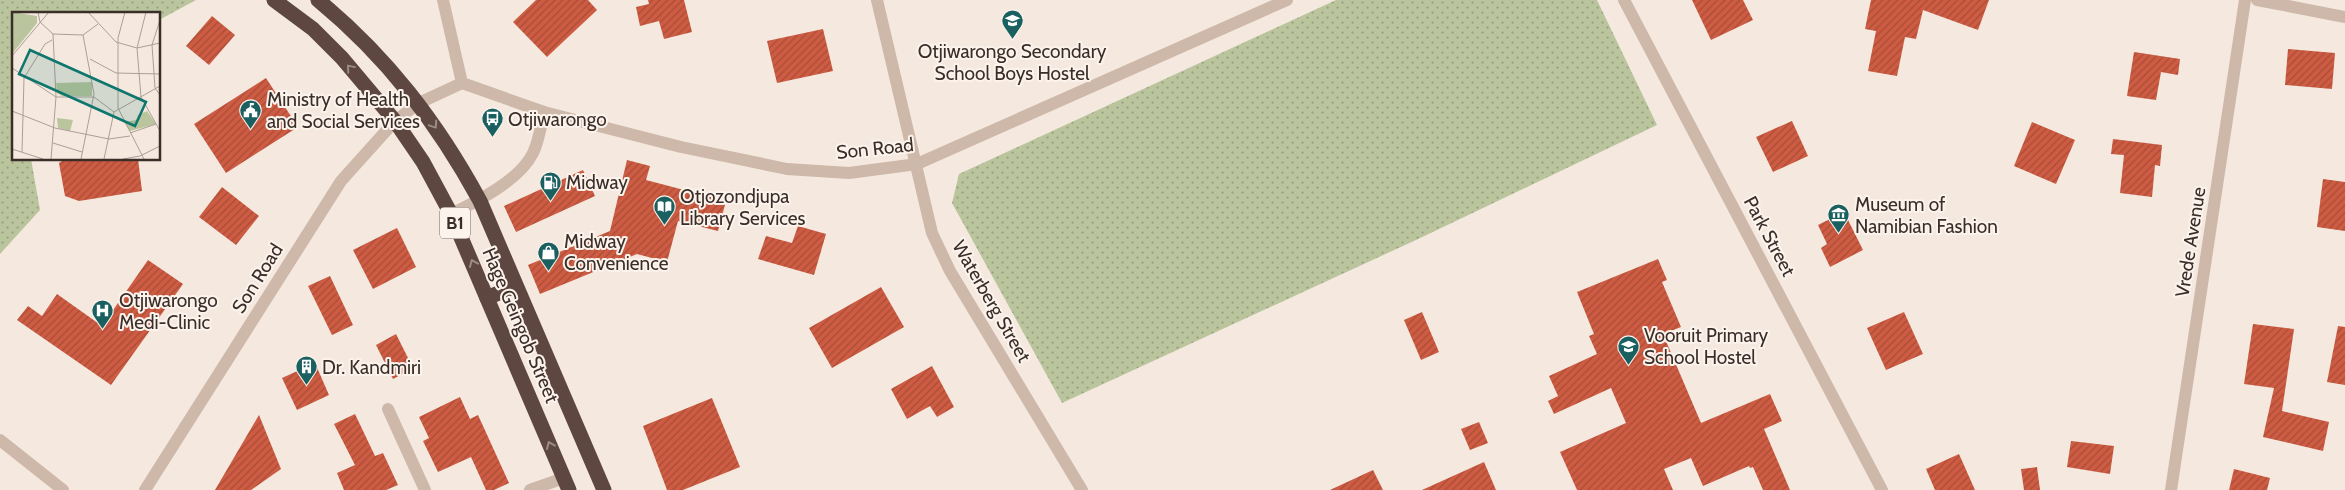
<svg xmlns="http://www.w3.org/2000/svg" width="2345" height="490" viewBox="0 0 2345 490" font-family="Cabin,sans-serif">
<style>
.grass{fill:url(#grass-dots)}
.building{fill:url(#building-hatch)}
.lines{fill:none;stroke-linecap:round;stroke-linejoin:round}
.minor{stroke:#ceb8a9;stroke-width:12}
.highway{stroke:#5d4740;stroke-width:15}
.oneway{stroke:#9c8c85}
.labels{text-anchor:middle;stroke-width:4;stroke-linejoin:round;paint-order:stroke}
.shield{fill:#fbf3ec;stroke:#756964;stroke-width:1}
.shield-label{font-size:18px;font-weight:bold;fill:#3b2e29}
.poi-label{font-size:19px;fill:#3b2e29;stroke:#fbf3ec;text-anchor:start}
.street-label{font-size:19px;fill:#3b2e29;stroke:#fbf3ec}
.inset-road{fill:none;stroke:#ab9e96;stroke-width:1}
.view{fill:#0f766e;fill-opacity:0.15;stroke:#0f766e;stroke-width:2.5}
.inset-edge{fill:none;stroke:#3b2e29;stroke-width:2.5}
</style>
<defs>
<pattern id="grass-dots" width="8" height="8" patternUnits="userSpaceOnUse" patternTransform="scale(1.25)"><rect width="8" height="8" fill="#bac59d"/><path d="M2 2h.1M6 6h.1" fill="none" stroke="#98a080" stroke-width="1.8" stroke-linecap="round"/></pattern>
<pattern id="building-hatch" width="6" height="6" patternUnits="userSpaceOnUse" patternTransform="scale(1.25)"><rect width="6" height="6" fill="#ce5c43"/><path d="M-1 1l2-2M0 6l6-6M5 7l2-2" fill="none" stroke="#a84c38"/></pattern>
</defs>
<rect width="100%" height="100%" fill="#f5e9df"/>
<g class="grass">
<path d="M0,0H196L159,20V14H14V159H31L40,210L0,254Z"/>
<path d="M1336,0H1597L1657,125L1416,240L1062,403L952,203L959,174Z"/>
</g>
<g class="building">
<path d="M536,0H588L597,10L547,57L513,22Z"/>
<path d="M648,0H684L692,32L664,39L659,21L640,26L636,7L649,4Z"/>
<path d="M1692,0H1743L1753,20L1711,40Z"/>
<path d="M1871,0H1989L1978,30L1923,10L1916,39L1905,37L1897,76L1868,71L1876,31L1865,29Z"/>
<path d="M212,16L235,35L209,65L186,46Z"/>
<path d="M823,29L833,71L777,83L767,41Z"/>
<path d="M2288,49L2335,53L2332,89L2285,85Z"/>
<path d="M2134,52L2180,59L2178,75L2161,72L2156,100L2127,96Z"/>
<path d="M266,78L298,127L226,173L194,124Z"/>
<path d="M1792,121L1808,156L1773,172L1756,137Z"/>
<path d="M2032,122L2075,140L2056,184L2014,166Z"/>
<path d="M2113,139L2162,145L2160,166L2155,165L2152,197L2120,193L2124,155L2111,154Z"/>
<path d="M65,159H138L142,191L79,201L65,196L59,163Z"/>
<path d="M627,160L650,166L646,180L726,201L718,231L678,221L667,262L637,254L540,294L528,265L610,231Z"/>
<path d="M583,170L595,196L516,232L504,206Z"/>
<path d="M2323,179L2345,182V231L2317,227Z"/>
<path d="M222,187L259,216L236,245L199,217Z"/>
<path d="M1844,212L1863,250L1830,267L1821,248L1827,244L1818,225Z"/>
<path d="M798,226L826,234L814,275L758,259L766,236L792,243Z"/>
<path d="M397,228L416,267L373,289L353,250Z"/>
<path d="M1658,259L1667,280L1662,282L1681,327L1663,334L1701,423L1770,394L1782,421L1764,429L1790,490H1763L1753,467L1750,468L1749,466L1703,486L1691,458L1664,469L1673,490H1577L1560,452L1626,423L1611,388L1554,414L1548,401L1558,396L1549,376L1597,354L1589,336L1594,334L1577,292Z"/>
<path d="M148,260L183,284L111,385L17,320L28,306L42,316L57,294L102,326Z"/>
<path d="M330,276L353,325L332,335L308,286Z"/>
<path d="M881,287L904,327L832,368L809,328Z"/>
<path d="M1422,312L1439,352L1421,360L1404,320Z"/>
<path d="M1904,312L1923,354L1886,370L1867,328Z"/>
<path d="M2253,324L2294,329L2282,411L2329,422L2323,451L2263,437L2274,388L2244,384Z"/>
<path d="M2338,326L2345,327V385L2327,382Z"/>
<path d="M396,334L413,368L393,379L376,345Z"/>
<path d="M315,363L329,395L297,410L282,378Z"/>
<path d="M932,366L954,407L937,417L930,406L907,419L891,389Z"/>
<path d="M460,397L470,419L478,415L509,483L494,490H486L471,457L438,472L423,441L429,438L419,417Z"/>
<path d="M712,398L740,467L683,490H667L643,426Z"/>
<path d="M355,414L375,456L383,453L398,485L386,490H344L337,473L355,465L334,424Z"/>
<path d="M259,415L281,469L251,490H215Z"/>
<path d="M1479,422L1488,443L1470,450L1461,429Z"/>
<path d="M2071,441L2114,446L2110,474L2067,467Z"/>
<path d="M1959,454L1975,490H1935L1926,469Z"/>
<path d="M1484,462L1496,490H1422Z"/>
<path d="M2037,467L2040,490H2024L2021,469Z"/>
<path d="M2234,469L2270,478L2267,490H2229Z"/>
<path d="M1373,470L1383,490H1330Z"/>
</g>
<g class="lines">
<g class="minor">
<path d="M443,0L462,83"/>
<path d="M877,0L932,233L950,271L1082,490"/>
<path d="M1624,0L1882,490"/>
<path d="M2257,0L2345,17"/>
<path d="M451,214C478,201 520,180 533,153C539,141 541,125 544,112"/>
<path d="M388,409L425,490"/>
<path d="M0,440L63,490"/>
<path d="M145,490L341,181L395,121L419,103L462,83L544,112L681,147L787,169L849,173L917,164L1287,0"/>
<path d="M530,490L564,478"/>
<path d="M2171,490L2245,0"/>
</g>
<g class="highway">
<path d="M274,0L313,29L342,58L395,121L423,162L451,214L569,490"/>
<path d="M318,0C387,57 437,122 480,201L604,490"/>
<path d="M487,298L515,286"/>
</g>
</g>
<defs><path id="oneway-chevron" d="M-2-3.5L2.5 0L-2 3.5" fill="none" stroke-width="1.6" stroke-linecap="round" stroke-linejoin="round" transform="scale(1.25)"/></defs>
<g class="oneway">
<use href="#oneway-chevron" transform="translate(350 68) rotate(-130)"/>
<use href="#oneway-chevron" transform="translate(434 125) rotate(56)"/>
<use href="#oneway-chevron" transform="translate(473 263) rotate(-113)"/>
<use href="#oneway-chevron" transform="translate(550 445) rotate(-113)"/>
</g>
<defs>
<symbol id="school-pin" viewBox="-11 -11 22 30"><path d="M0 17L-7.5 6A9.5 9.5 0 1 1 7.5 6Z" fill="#1b6060" stroke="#fbf3ec"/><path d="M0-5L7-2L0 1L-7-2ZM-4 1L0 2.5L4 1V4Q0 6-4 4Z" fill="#fff"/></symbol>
<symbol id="civic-pin" viewBox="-11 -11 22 30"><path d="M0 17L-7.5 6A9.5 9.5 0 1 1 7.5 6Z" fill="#1b6060" stroke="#fbf3ec"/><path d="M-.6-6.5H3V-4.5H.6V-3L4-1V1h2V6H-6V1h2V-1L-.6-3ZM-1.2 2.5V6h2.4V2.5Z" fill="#fff"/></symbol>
<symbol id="bus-pin" viewBox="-11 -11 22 30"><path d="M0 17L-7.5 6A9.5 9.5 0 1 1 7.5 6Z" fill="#1b6060" stroke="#fbf3ec"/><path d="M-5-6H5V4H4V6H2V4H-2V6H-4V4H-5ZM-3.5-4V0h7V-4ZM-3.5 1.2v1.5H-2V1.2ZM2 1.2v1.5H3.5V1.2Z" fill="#fff"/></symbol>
<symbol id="fuel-pin" viewBox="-11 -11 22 30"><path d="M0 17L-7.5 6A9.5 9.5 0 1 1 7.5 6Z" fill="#1b6060" stroke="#fbf3ec"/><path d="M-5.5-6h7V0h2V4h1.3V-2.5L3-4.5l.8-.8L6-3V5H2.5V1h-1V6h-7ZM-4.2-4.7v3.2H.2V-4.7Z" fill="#fff"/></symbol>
<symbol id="library-pin" viewBox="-11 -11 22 30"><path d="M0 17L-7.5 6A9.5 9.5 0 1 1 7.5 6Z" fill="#1b6060" stroke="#fbf3ec"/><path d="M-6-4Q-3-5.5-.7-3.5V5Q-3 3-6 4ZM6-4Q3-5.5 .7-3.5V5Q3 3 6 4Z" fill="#fff"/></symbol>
<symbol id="museum-pin" viewBox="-11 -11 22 30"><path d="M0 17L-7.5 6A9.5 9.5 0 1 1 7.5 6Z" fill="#1b6060" stroke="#fbf3ec"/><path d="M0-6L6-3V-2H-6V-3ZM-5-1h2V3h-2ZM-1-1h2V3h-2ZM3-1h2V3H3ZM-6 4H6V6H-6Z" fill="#fff"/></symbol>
<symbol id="shop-pin" viewBox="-11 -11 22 30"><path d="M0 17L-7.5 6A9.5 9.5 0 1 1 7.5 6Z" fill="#1b6060" stroke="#fbf3ec"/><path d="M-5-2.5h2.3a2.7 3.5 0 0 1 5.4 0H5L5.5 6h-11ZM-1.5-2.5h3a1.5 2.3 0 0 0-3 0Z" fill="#fff"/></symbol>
<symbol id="hospital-pin" viewBox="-11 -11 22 30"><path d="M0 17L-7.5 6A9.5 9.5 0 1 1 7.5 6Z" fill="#1b6060" stroke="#fbf3ec"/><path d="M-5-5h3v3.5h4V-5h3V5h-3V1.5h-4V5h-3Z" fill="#fff"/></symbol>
<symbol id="building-pin" viewBox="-11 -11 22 30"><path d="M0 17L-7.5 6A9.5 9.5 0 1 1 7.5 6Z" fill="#1b6060" stroke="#fbf3ec"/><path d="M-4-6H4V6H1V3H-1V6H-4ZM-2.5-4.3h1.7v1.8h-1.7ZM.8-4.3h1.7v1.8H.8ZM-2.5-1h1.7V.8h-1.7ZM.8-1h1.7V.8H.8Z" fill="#fff"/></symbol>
</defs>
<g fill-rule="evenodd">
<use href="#school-pin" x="1000" y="8" width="25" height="34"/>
<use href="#civic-pin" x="238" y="98" width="25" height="34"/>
<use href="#bus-pin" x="480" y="106" width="25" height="34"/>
<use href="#fuel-pin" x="538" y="170" width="25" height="34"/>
<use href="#library-pin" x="652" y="194" width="25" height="34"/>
<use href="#museum-pin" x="1826" y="202" width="25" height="34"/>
<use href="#shop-pin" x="536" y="240" width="25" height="34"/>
<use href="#hospital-pin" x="90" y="298" width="25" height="34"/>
<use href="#school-pin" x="1616" y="334" width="25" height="34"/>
<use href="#building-pin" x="294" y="354" width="25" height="34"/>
</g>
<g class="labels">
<rect class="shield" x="440" y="207.5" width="30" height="31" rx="4"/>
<g class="shield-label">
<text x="455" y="229">B1</text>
</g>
<g class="poi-label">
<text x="1012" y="58" text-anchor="middle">Otjiwarongo Secondary<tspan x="1012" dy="22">School Boys Hostel</tspan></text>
<text x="267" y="106">Ministry of Health<tspan x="267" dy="22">and Social Services</tspan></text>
<text x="508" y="126">Otjiwarongo</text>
<text x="566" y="189">Midway</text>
<text x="680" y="203">Otjozondjupa<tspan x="680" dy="22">Library Services</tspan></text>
<text x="1855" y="211">Museum of<tspan x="1855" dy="22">Namibian Fashion</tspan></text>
<text x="564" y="248">Midway<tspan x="564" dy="22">Convenience</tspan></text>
<text x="119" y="307">Otjiwarongo<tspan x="119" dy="22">Medi-Clinic</tspan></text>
<text x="1644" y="342">Vooruit Primary<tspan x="1644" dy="22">School Hostel</tspan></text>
<text x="322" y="374">Dr. Kandmiri</text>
</g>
<g class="street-label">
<text transform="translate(875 148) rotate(-6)" y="7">Son Road</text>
<text transform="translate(1770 236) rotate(62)" y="7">Park Street</text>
<text transform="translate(2190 242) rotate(-81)" y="7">Vrede Avenue</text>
<text transform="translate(257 278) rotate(-58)" y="7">Son Road</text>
<text transform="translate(992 301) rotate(60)" y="7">Waterberg Street</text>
<text transform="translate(521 325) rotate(67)" y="7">Hage Geingob Street</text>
</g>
</g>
<g transform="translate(12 12)">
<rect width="148" height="148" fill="#f5e9df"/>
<path d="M80,70V84H50L45,81L44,71ZM135,99L144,112L118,119L112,110L124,108L126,103ZM45,106L61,108L58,119L46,116Z" fill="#bac59d"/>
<path d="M0,0L25,4V11L0,42Z" fill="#bac59d"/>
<path class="inset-road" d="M26,0L28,10L41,22L71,23L86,12M76,0L104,30L125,36L148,31M113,0L106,26V96L132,147M134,0L125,36L129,85L148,119M148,8L140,33L143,76L148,83M0,44L37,0M78,47L104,61L148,62M0,56L44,85H82L102,100L148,74M0,99L43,116L97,127L118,124M118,121L144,112M41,131L70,140M0,137L31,147M10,140L12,66L33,32L40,28M39,147L44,85L41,22M69,147L82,82L71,23M92,147L102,100M111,147L128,144L148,134"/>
<path class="view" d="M18,38L134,90L123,114L7,62Z"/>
<rect width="148" height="148" class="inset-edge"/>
</g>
</svg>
